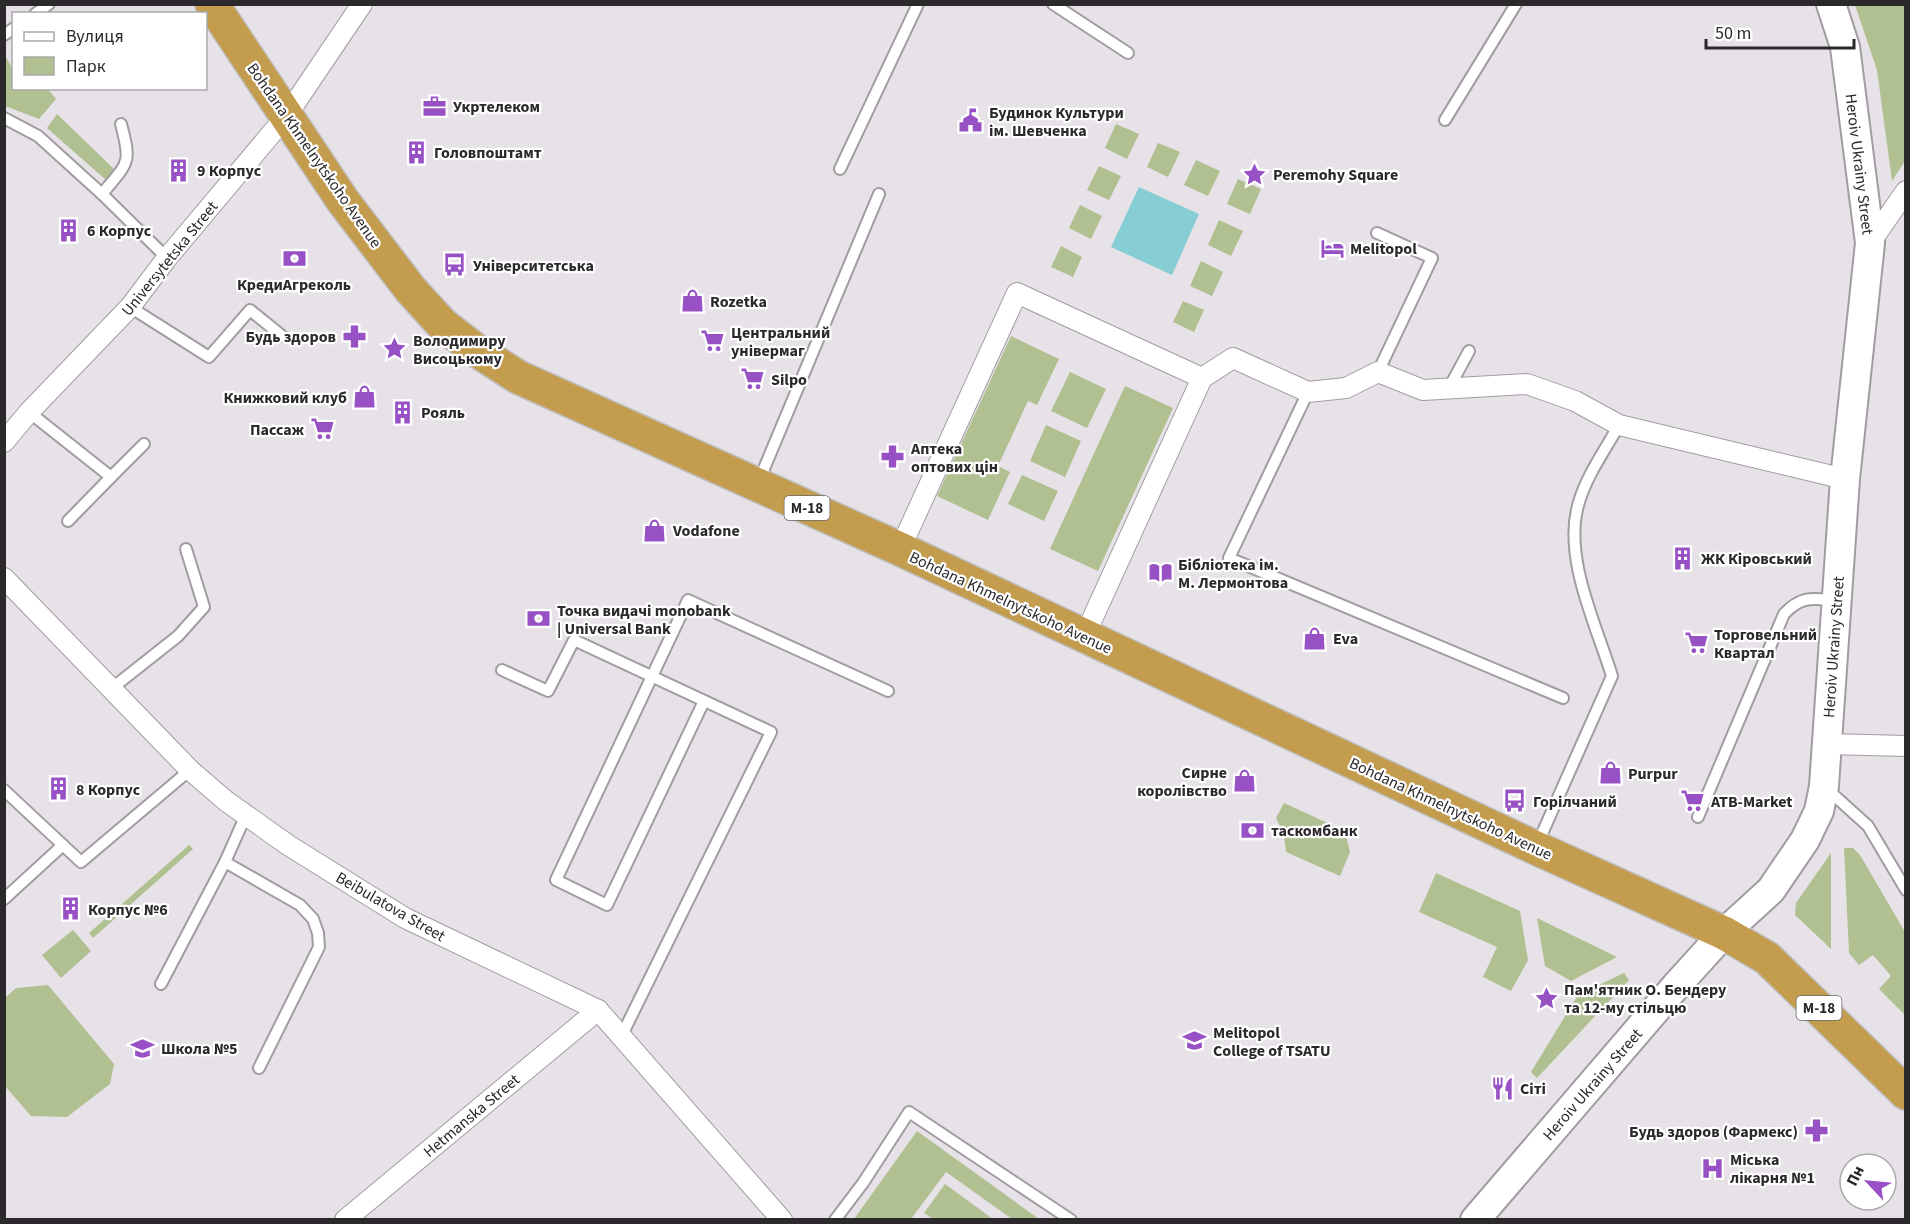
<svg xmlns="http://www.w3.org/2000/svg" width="1910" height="1224" viewBox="0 0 1910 1224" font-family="'Source Sans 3',sans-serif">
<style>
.green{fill:#b1c090}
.water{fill:#86ced3}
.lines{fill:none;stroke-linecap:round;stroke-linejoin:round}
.service-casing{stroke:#a19ca1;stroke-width:14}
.minor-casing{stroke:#a19ca1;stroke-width:22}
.secondary-casing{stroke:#a19ca1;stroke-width:32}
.trunk-casing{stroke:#bfbfbf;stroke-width:36}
.service{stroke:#fff;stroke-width:10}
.minor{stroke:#fff;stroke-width:20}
.secondary{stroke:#fff;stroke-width:28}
.trunk{stroke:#c49c4e;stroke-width:33}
.labels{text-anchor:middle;stroke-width:4.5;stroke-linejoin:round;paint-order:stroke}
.shield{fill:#fff;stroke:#6b696b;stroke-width:1.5}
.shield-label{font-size:15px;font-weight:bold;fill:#2b292b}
.poi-label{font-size:16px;font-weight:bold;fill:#2b292b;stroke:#fff;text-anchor:start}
.street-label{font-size:16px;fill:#2b292b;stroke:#fff}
</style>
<rect width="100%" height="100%" fill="#e7e2e8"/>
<g class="green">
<path d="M1904,5L1905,161L1892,181L1877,70L1855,5Z"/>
<path d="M5,56L13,69L14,88L48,89L56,99L39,119L5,106Z"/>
<path d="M57,114L115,170L106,180L47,128Z"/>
<path d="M1116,124L1139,134L1127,159L1105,148Z"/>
<path d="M1158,143L1180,152L1168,177L1147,167Z"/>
<path d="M1196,160L1220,171L1208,196L1184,185Z"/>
<path d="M1099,166L1121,176L1109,200L1087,190Z"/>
<path d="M1238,179L1261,189L1250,214L1227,204Z"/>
<path d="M1080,205L1102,216L1091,239L1069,228Z"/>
<path d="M1219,220L1243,231L1231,256L1208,245Z"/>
<path d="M1061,246L1082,257L1073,277L1051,267Z"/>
<path d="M1201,261L1223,272L1212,296L1190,286Z"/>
<path d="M1183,301L1204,310L1194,332L1173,322Z"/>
<path d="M1011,336L1059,359L1037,405L1028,401L998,466L1010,472L988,520L937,496Z"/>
<path d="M1070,372L1106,389L1087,428L1051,411Z"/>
<path d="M1125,386L1173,408L1098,571L1050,549Z"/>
<path d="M1046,425L1081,441L1065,477L1030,461Z"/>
<path d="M1022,475L1058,491L1044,521L1008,504Z"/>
<path d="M1284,803L1345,831L1350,852L1340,876L1286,852L1284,835L1276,818Z"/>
<path d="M189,845L193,849L93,938L89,933Z"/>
<path d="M1844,848H1853L1860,855L1905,932V1015L1879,989L1891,976L1873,955L1859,965L1849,953Z"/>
<path d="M1831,853V949L1795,915L1796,903Z"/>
<path d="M1436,873L1520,911L1528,960L1511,991L1483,977L1497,947L1419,912Z"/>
<path d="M1537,918L1617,957L1571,981L1545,966Z"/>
<path d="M73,930L91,951L61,978L42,955Z"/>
<path d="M1624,973L1629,980L1537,1078L1531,1072L1578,995Z"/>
<path d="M48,985L114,1064L110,1084L67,1117L31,1116L5,1086V998L16,988Z"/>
<path d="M917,1131L1039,1219H1012L946,1172L911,1219H854Z"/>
<path d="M945,1184L993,1219H933L924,1213Z"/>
</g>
<path class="water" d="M1139,187L1199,214L1172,275L1111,247Z"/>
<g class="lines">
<defs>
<g id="service">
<path d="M1053,4L1128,53"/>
<path d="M35,14L49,4"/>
<path d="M4,35L14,28"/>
<path d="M4,118L38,136L102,194L167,258"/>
<path d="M1445,120L1516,4"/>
<path d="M840,169L918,4"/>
<path d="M102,194C128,162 132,165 121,124"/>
<path d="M1377,233L1432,258L1378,372"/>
<path d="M130,307L209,357L250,310L282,336"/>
<path d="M1449,388L1469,351"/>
<path d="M1308,392L1229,558L1563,698"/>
<path d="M29,412L111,477L144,444"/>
<path d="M758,483L879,194"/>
<path d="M68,521L111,477"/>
<path d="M502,670L548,691L574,640L771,732L621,1037"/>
<path d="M111,689L178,636L204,607L186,549"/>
<path d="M704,701L607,905L556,880L688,600L888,691"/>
<path d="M1827,789L1868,826L1906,890"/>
<path d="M4,790L81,862L190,770"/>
<path d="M1698,817L1784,614C1802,595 1812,599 1835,600"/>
<path d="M1537,845L1612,676C1596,624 1562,556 1579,502C1587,475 1605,450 1619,425"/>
<path d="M225,862L246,815"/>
<path d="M4,899L63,845"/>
<path d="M161,984L225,862L300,905L313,919L318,933L319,947L259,1068"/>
<path d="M835,1220L863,1183L909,1112L1071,1220"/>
</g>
<g id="minor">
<path d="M1870,243L1906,191"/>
<path d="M1202,378L1233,358L1308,392L1346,388L1378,372L1423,390L1527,384L1575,401L1619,425L1845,479"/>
<path d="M4,442L29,412L130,307L167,258L287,115L362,4"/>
<path d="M900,549L1017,293L1202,378L1084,637"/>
<path d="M4,578L190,770L226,801L288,845L405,918L598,1010L782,1220"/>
<path d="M1827,744L1906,746"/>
<path d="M345,1220L598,1010"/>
</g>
<path id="secondary" d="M1475,1220L1676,986L1724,933L1771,890L1805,840L1819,811L1824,786L1845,479L1870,243L1845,47L1831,4"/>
<path id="trunk" d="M212,4L343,201L411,290L442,324L473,348L518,377L900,549L1536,848L1724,933L1767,958L1906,1093"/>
</defs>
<use href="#service" class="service-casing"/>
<use href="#minor" class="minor-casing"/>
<use href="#secondary" class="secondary-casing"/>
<use href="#trunk" class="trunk-casing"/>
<use href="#service" class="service"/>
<use href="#minor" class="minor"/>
<use href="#secondary" class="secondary"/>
<use href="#trunk" class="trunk"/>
</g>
<defs>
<symbol id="office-bare" viewBox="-9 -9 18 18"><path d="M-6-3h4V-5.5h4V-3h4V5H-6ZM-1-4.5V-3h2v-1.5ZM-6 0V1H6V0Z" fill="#9751c5" stroke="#fff" stroke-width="2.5" paint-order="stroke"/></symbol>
<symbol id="civic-bare" viewBox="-9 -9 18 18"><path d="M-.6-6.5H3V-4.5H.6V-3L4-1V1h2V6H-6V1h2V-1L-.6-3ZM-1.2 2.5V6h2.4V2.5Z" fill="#9751c5" stroke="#fff" stroke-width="2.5" paint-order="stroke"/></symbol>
<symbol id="building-bare" viewBox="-9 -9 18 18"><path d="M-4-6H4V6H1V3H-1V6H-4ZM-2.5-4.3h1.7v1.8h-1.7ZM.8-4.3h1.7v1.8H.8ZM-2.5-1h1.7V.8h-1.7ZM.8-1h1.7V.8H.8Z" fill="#9751c5" stroke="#fff" stroke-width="2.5" paint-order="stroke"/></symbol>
<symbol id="sight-bare" viewBox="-9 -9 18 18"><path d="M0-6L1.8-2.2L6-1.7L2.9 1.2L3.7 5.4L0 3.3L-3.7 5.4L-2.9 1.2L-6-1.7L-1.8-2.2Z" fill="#9751c5" stroke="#fff" stroke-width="2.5" paint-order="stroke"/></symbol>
<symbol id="hotel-bare" viewBox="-9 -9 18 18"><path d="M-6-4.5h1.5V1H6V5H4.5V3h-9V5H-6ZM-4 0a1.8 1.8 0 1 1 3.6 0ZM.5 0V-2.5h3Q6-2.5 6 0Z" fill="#9751c5" stroke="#fff" stroke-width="2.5" paint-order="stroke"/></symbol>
<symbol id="bank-bare" viewBox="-9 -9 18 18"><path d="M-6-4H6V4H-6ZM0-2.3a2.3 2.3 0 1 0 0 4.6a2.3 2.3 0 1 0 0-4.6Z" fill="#9751c5" stroke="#fff" stroke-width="2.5" paint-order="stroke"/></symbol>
<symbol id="bus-bare" viewBox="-9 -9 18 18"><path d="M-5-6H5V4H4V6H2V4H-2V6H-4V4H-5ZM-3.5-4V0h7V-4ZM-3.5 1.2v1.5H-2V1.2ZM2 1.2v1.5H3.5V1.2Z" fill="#9751c5" stroke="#fff" stroke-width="2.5" paint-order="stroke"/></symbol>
<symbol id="shop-bare" viewBox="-9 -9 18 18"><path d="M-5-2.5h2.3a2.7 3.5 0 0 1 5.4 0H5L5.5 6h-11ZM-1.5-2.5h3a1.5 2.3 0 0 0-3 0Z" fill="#9751c5" stroke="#fff" stroke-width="2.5" paint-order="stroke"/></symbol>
<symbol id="pharmacy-bare" viewBox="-9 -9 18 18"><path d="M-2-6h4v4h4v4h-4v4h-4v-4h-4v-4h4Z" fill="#9751c5" stroke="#fff" stroke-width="2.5" paint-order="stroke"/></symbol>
<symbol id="supermarket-bare" viewBox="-9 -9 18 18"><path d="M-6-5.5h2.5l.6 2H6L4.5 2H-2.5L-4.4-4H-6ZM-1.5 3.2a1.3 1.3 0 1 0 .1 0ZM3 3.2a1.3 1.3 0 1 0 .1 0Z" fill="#9751c5" stroke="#fff" stroke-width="2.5" paint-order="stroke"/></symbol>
<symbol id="library-bare" viewBox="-9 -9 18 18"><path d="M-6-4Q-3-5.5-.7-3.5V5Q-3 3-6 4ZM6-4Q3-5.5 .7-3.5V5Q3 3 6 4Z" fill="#9751c5" stroke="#fff" stroke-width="2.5" paint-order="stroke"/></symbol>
<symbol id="university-bare" viewBox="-9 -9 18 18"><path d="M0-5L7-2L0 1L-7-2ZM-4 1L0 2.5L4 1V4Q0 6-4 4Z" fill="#9751c5" stroke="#fff" stroke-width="2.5" paint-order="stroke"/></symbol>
<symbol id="school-bare" viewBox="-9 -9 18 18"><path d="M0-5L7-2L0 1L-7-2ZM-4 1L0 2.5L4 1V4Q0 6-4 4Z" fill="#9751c5" stroke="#fff" stroke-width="2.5" paint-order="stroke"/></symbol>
<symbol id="restaurant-bare" viewBox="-9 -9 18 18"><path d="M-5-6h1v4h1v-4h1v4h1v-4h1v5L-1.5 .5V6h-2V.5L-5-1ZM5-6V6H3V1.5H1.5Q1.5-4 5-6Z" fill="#9751c5" stroke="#fff" stroke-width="2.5" paint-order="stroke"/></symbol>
<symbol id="hospital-bare" viewBox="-9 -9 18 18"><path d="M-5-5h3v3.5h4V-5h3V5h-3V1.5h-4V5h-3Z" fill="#9751c5" stroke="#fff" stroke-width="2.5" paint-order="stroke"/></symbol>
</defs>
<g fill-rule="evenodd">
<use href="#office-bare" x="418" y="90" width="33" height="33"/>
<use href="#civic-bare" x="954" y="104" width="33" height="33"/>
<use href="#building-bare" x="400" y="136" width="33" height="33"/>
<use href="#building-bare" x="162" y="154" width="33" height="33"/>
<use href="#sight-bare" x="1238" y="158" width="33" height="33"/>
<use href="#building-bare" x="52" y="214" width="33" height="33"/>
<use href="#hotel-bare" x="1316" y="232" width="33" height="33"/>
<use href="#bank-bare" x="278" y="242" width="33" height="33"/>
<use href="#bus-bare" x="438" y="248" width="33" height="33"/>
<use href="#shop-bare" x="676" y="284" width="33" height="33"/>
<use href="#pharmacy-bare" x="338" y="320" width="33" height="33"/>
<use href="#supermarket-bare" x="696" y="324" width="33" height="33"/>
<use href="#sight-bare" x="378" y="332" width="33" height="33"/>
<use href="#supermarket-bare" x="736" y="362" width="33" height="33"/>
<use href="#shop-bare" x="348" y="380" width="33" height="33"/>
<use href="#building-bare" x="386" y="396" width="33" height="33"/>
<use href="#supermarket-bare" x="306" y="412" width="33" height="33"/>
<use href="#pharmacy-bare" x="876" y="440" width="33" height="33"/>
<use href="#shop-bare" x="638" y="514" width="33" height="33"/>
<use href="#building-bare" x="1666" y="542" width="33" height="33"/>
<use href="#library-bare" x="1144" y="556" width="33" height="33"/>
<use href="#bank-bare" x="522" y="602" width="33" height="33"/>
<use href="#shop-bare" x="1298" y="622" width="33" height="33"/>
<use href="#supermarket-bare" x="1680" y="626" width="33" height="33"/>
<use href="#shop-bare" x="1594" y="756" width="33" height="33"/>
<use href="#shop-bare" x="1228" y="764" width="33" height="33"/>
<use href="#building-bare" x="42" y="772" width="33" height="33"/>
<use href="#bus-bare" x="1498" y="784" width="33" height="33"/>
<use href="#supermarket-bare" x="1676" y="784" width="33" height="33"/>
<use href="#bank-bare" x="1236" y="814" width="33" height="33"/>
<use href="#building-bare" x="54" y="892" width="33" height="33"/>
<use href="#sight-bare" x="1530" y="982" width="33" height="33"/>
<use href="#university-bare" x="1178" y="1024" width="33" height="33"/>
<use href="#school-bare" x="126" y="1032" width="33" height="33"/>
<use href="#restaurant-bare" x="1486" y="1072" width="33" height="33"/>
<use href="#pharmacy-bare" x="1800" y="1114" width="33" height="33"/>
<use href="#hospital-bare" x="1696" y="1152" width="33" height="33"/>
</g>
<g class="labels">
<g class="shield">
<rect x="784.5" y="496" width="45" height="24" rx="4.5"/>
<rect x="1796.5" y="996" width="45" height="24" rx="4.5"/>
</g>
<g class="shield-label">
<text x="807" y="513">М-18</text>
<text x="1819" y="1013">М-18</text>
</g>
<g class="poi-label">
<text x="453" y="112">Укртелеком</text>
<text x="989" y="118">Будинок Культури<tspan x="989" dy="18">ім. Шевченка</tspan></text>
<text x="434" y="158">Головпоштамт</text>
<text x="197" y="176">9 Корпус</text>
<text x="1273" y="180">Peremohy Square</text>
<text x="87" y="236">6 Корпус</text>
<text x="1350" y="254">Melitopol</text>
<text x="473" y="271">Університетська</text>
<text x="294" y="290" text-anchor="middle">КредиАгреколь</text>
<text x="710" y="307">Rozetka</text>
<text x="731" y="338">Центральний<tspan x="731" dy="18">універмаг</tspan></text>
<text x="336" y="342" text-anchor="end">Будь здоров</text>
<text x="413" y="346">Володимиру<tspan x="413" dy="18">Висоцькому</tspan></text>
<text x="771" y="385">Silpo</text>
<text x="347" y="403" text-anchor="end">Книжковий клуб</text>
<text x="421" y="418">Рояль</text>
<text x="304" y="435" text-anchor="end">Пассаж</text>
<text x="911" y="454">Аптека<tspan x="911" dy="18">оптових цін</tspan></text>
<text x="673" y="536">Vodafone</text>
<text x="1701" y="564">ЖК Кіровський</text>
<text x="1178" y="570">Бібліотека ім.<tspan x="1178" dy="18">М. Лермонтова</tspan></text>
<text x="557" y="616">Точка видачі monobank<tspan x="557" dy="18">| Universal Bank</tspan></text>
<text x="1714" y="640">Торговельний<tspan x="1714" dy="18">Квартал</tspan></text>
<text x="1333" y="644">Eva</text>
<text x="1227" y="778" text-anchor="end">Сирне<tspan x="1227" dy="18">королівство</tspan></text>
<text x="1628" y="779">Purpur</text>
<text x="76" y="795">8 Корпус</text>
<text x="1533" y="807">Горілчаний</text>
<text x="1711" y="807">ATB-Market</text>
<text x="1271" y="836">таскомбанк</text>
<text x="88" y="915">Корпус №6</text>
<text x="1564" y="995">Пам'ятник О. Бендеру<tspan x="1564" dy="18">та 12-му стільцю</tspan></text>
<text x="1213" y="1038">Melitopol<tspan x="1213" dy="18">College of TSATU</tspan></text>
<text x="161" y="1054">Школа №5</text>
<text x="1520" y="1094">Сіті</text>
<text x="1798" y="1137" text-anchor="end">Будь здоров (Фармекс)</text>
<text x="1730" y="1165">Міська<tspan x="1730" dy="18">лікарня №1</tspan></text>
</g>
<g class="street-label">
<text transform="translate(315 155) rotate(55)" y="6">Bohdana Khmelnytskoho Avenue</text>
<text transform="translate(1860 164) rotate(83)" y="6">Heroiv Ukrainy Street</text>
<text transform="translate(169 258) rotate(-51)" y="6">Universytetska Street</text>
<text transform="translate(1011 602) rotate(25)" y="6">Bohdana Khmelnytskoho Avenue</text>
<text transform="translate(1833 647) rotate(-86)" y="6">Heroiv Ukrainy Street</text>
<text transform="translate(1451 808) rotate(25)" y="6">Bohdana Khmelnytskoho Avenue</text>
<text transform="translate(391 906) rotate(30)" y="6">Beibulatova Street</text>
<text transform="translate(1592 1084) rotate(-49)" y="6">Heroiv Ukrainy Street</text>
<text transform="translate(471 1115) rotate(-40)" y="6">Hetmanska Street</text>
</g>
</g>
<rect width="1910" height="1224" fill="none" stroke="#2b292b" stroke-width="12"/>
<rect x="12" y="12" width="195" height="78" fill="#ffffff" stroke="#aaa9aa" stroke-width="1.5"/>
<rect x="24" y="32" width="30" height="9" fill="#ffffff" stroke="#aaa9aa" stroke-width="1.5"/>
<text x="66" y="42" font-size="18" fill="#2b292b">Вулиця</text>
<rect x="24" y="57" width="30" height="18" fill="#b1c090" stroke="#aaa9aa" stroke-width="1.5"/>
<text x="66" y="72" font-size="18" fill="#2b292b">Парк</text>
<g transform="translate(1868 1182) rotate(296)"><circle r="28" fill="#ffffff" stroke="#aaa9aa" stroke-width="1.5"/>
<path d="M0-4.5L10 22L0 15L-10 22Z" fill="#9751c5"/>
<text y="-9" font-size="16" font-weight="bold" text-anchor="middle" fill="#2b292b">Пн</text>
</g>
<path d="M1706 39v9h148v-9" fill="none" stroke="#2b292b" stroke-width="3"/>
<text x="1715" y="39" font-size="18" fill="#2b292b" stroke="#ffffff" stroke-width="4.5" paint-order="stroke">50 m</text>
</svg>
